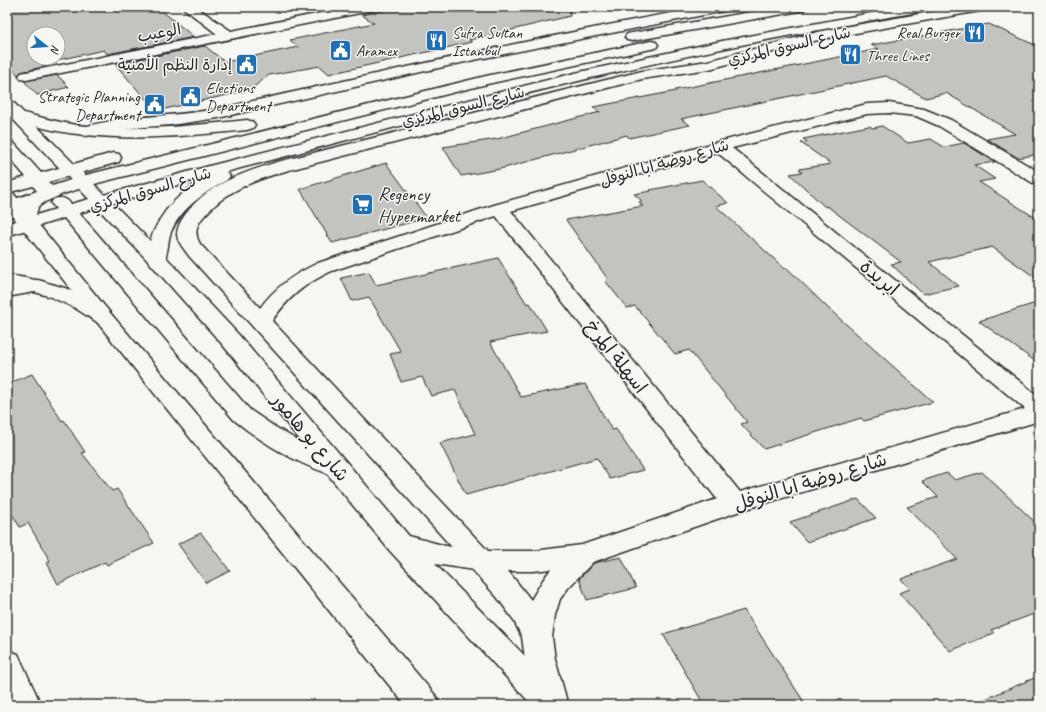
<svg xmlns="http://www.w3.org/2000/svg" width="1046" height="712" viewBox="0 0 1046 712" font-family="Caveat,'Playpen Sans Arabic',sans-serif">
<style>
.building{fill:#c3c3c0;stroke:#2b2b2b;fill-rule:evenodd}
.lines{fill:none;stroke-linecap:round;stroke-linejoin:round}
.minor-casing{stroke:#2b2b2b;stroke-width:3}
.tertiary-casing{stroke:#2b2b2b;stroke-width:3}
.secondary-casing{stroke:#2b2b2b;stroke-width:3}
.minor{fill:#f6f6f2;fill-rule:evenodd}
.tertiary{fill:#f6f6f2;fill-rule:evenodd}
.secondary{fill:#f6f6f2;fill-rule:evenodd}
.labels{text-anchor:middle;stroke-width:3;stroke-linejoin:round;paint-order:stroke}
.far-street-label{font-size:16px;fill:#2b2b2b;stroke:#f6f6f2}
.far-poi-label{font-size:16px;fill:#2b2b2b;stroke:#f6f6f2;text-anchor:start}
.poi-label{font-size:19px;fill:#2b2b2b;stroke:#f6f6f2;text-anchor:start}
.street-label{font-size:19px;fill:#2b2b2b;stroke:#f6f6f2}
</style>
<rect width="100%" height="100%" fill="#f6f6f2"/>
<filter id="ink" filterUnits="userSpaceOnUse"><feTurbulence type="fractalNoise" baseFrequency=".025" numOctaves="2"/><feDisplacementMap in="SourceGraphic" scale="8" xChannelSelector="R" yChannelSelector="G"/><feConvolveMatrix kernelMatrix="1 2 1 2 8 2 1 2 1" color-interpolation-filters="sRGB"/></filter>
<g filter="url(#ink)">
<g class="building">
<path d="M7,7H157L194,37L107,54L104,50L43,63L47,66L21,72L18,75L7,63ZM34,34H58V58H34Z"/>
<path d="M402,7H569L570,16L469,40L472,42L329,74L320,66L269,75L250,90L156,111L115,64L205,46L225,62L298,47L290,40L374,23L362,15Z"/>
<path d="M989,24L1039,47V154L1018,158L987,139L1015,134L946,93L926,98L886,76L681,119L690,125L629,138L627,135L500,169L461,176L443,147L497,139L600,112L593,107L676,91L675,90L879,49L871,45Z"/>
<path d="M57,75L69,87L37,95L24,81Z"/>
<path d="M869,126L873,128L882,126L908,143L931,139L944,147L964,143L995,162L974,165L995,179L979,182L1039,220V280L992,247L929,262L959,286L923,294L891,264L901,262L827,206L825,207L790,174L802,172L799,169L831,164L801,143L807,142L803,139Z"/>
<path d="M386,163L427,218L332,243L300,189Z"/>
<path d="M702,180L728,203L716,206L785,269L787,268L829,309L933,402L864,421L861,418L764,449L741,424L747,422L689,350L675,354L635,306L627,308L606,282L607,278L566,220L643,206L639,202L642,201L634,194L651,191L650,190Z"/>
<path d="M498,258L527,304L530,303L547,331L490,342L521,397L585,384L612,430L616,429L643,470L610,479L597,458L466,495L440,443L475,434L455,390L431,396L422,377L401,382L390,354L401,352L369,297L352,301L341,278L369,272L376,285Z"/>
<path d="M1039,302V364L979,321Z"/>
<path d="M32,374L62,421L64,420L85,452L82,453L112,491L117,489L154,543L107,565L105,562L58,584L47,563L50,561L28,523L20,527L7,506V384Z"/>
<path d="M982,472L1039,526V612L991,630L994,633L950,651L899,593L910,589L901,579L957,559L907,507L938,497L922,481L947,473L955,480Z"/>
<path d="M858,499L876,518L807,542L790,522Z"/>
<path d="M201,533L230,571L206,583L178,544Z"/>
<path d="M621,557L636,588L587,600L579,579L594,563Z"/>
<path d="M744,610L806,705H704L663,634Z"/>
<path d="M1039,676V705H971Z"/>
</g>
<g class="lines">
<defs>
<g id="minor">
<path d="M182,7H196L231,31L351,7H376L374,10L370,11L26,80L21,79L19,76L21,73L26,72L217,34Z"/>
<path d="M704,7H730L728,10L724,11L474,60L218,118L171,125L117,129L86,136L80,134L78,131L80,128C128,114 177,118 226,107C385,72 543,36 704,7Z"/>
<path d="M959,7H986L984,10L980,11L822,39L709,69L642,79L289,170C258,179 228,189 206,214C197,223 193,232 200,244L260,308C275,287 294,274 318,263L494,205L714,143L867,104L889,103L924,109L951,120L1039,172V184L1033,183L939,126L916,116L889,113L867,114L732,148L1039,397V421L743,510L593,562L568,588L560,599L555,615L552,637L555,659L568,705H536L525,659L522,637L513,619L497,597L189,256C185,250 178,243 177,235C177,227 181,221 185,215C207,184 243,173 277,162L642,71L708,61L822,31ZM717,152L1025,409L740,492L511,211ZM496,216L717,499L582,545L533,551H488L272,321C288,297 306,283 332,271ZM551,569L543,580L531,600L508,571H533Z"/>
<path d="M38,280L45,282L48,286L45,290L7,297V285Z"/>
<path d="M7,650L18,654L41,705H9L7,700Z"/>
</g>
<g id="tertiary">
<path d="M7,99L12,101L163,254L238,334L409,536L446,546L481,551L491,554L495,561L491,568L481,571L435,564L563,695L568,705H532L390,551L222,344L149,262L7,113Z"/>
<path d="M7,192L13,193L111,314L435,695L440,705H405L97,322L7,209Z"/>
</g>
<g id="secondary">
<path d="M779,7H806L804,10L800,11L632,41L627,40L625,37L627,34L632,33Z"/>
<path d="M903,7H930L928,10L924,11C821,29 718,48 617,72C485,102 356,138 226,172L230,176L227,180C205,192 181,208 171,232C167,242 169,254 163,262L156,264L149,262L146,258C153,219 172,198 206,177L79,213L250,410L272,425L295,439L345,461L349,467L345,473L336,476C299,465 264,444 234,420L64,218L7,236V224L19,220V210L7,213V202L37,191L33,186L7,193V183L26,177L7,155V140L13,142L41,173L113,153L119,154L121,158L119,162L48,182L52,186L86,175L486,76L651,41L656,42L658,45L656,48L651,49L487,84L98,183L63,194L45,202L38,207L36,215L56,209L51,203L54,199C62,197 66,198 71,204L209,166L575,73L722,41Z"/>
<path d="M20,112C39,117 57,122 77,125C133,132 190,126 247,120L253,122L255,125L253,128L247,130C190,136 134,141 77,134C56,132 35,126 15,120L12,117L15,114Z"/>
<path d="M7,275C37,279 97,292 114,318L111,322L104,324L97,322L75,308L51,297L32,291L7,287Z"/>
</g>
</defs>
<use href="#minor" class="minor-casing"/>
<use href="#tertiary" class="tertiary-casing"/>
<use href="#secondary" class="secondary-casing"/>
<use href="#minor" class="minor"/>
<use href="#tertiary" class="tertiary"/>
<use href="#secondary" class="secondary"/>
</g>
</g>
<defs>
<symbol id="restaurant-square" viewBox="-11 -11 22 22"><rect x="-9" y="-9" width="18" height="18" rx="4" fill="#1f6fb2" stroke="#f6f6f2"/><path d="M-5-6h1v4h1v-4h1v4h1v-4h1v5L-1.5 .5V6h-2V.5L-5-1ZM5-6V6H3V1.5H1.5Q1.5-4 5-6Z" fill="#fff"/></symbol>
<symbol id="civic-square" viewBox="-11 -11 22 22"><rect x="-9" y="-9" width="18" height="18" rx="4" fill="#1f6fb2" stroke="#f6f6f2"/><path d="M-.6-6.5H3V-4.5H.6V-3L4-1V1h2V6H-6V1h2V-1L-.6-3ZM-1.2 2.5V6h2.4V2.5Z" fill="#fff"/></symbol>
<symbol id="supermarket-square" viewBox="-11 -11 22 22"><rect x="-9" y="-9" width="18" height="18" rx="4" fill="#1f6fb2" stroke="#f6f6f2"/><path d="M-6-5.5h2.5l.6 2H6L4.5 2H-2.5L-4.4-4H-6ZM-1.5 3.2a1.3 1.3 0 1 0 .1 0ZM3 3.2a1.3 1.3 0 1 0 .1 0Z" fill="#fff"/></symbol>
</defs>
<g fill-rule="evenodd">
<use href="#restaurant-square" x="962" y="20" width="25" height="25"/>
<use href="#restaurant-square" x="424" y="28" width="25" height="25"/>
<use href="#civic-square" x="328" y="38" width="25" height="25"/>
<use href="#restaurant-square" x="838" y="42" width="25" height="25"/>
<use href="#civic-square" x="234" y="52" width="25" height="25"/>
<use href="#civic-square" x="178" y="84" width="25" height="25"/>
<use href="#civic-square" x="142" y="92" width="25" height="25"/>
<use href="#supermarket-square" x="350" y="192" width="25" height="25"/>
</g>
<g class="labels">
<g class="far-street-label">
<text transform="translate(159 32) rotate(-11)" y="6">الوعيب</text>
<text transform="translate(789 45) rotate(-13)" y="6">شارع السوق المركزي</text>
<text transform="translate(463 106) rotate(-14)" y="6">شارع السوق المركزي</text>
<text transform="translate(664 162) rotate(-16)" y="6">شارع روضة ابا النوفل</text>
<text transform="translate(150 189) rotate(-16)" y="6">شارع السوق المركزي</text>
</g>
<g class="far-poi-label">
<text x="452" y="38">Sufra Sultan<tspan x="452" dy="18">Istanbul</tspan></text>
<text x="960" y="38" text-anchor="end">Real Burger</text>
<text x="356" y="56">Aramex</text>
<text x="866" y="61">Three Lines</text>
<text x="232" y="70" text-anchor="end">إدارة النظم الأمنية</text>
<text x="206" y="93">Elections<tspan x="206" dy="18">Department</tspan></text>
<text x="140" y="102" text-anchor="end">Strategic Planning<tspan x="140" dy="18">Department</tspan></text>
</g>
<g class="poi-label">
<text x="378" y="200">Regency<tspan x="378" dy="22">Hypermarket</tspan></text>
</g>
<g class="street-label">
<text transform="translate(880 277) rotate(40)" y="7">ابريدة</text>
<text transform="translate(617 356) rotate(52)" y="7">اسهلة المرخ</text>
<text transform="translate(311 437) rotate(50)" y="7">شارع بو هامور</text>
<text transform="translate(810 481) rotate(-17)" y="7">شارع روضة ابا النوفل</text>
</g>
</g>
<rect width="1046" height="712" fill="none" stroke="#f6f6f2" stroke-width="24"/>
<rect x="12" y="12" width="1022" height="688" fill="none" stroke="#2b2b2b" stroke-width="1.5" filter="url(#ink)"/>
<g transform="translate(46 46) rotate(107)"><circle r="19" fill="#f6f6f2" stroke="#a5a5a2"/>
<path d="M0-3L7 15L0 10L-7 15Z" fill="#1f6fb2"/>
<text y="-6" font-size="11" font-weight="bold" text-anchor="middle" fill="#2b2b2b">N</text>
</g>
</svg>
